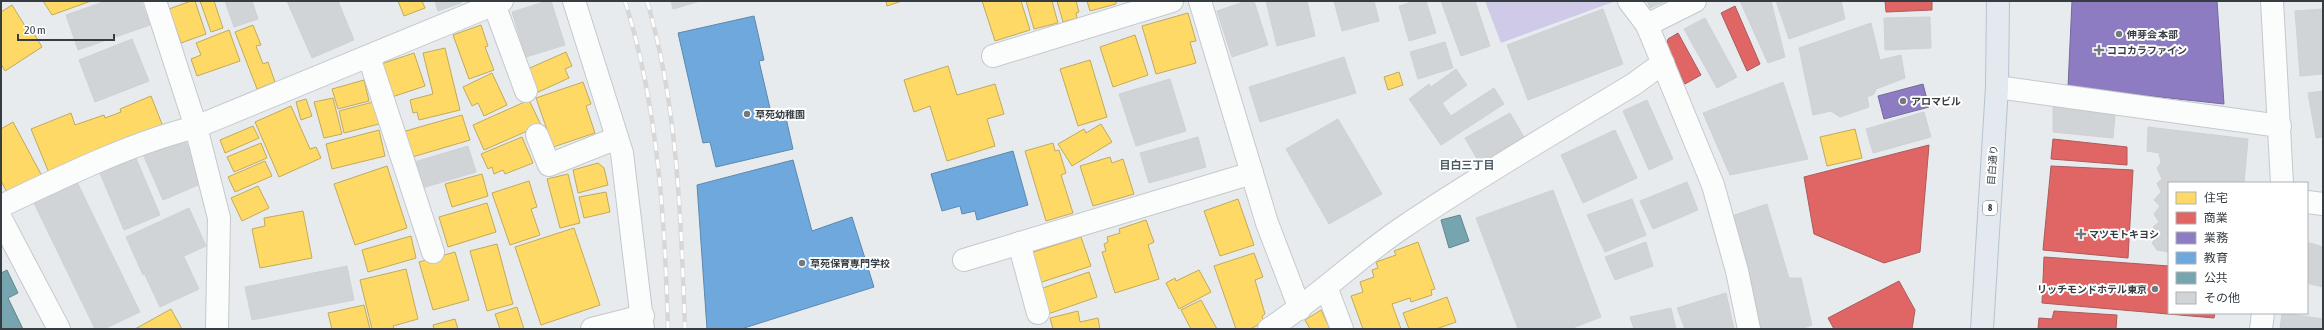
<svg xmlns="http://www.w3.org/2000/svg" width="2324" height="330" viewBox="0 0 2324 330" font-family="'Asap Condensed','Noto Sans JP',sans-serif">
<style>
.green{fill:#cecae7}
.homes{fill:#ffd966;stroke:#c2aa5b}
.shops{fill:#e06666;stroke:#ad5a5b}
.offices{fill:#8e7cc3;stroke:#73699c}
.schools{fill:#6fa8dc;stroke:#5e88ae}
.public{fill:#76a5af;stroke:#62868e}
.building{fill:#d0d4d7;stroke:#cdd2d6}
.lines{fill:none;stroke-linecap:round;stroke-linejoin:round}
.minor-casing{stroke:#c5c9cc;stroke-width:24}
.major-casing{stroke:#b6c3cf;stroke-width:24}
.minor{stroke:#fbfcfc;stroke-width:22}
.major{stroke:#e3e9ef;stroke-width:22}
.rail-casing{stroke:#d7d7d8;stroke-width:4.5}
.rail{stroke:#fff;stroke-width:3;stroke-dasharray:9;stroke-linecap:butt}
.poi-dot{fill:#737a7e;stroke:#fff;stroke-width:1.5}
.labels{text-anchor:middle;stroke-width:4;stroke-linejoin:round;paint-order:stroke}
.shield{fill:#fff;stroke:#72777b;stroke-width:1}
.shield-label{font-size:9px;font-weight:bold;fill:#353d42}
.poi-label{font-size:10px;font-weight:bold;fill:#353d42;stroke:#fff;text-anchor:start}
.street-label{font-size:10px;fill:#353d42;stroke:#fff}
.neighbourhood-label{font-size:11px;font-weight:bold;fill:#4d5c64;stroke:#fff}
</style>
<rect width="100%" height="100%" fill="#e7ebee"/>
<path class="green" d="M1485,1H1613V2L1501,43Z"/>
<g class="homes">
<path d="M43,1H91L52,15Z"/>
<path d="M191,1H195L206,34L181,43L169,9Z"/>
<path d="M200,1H214L223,28L211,32Z"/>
<path d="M398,1H422L425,8L404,16Z"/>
<path d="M886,1H902L887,6Z"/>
<path d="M982,1H1021L1030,30L995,41Z"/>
<path d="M1026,1H1052L1058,23L1034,29Z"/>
<path d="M1057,1H1076L1079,12L1076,13L1077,18L1063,22Z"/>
<path d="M1087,1H1116V4L1090,11Z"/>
<path d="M12,5L30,34L33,32L42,47L5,71L1,64V12Z"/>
<path d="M1188,13L1196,41L1190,42L1196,63L1156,74L1142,26Z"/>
<path d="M253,25L261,45L256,46L263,64L268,62L275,82L257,89L235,32Z"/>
<path d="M481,25L488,46L485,47L494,70L469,79L453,35Z"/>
<path d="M229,30L240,61L197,76L191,59L201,55L196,43Z"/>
<path d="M1135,35L1148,75L1113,87L1100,47Z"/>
<path d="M445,48L460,110L419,120L417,112L413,113L410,100L433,94L423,53Z"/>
<path d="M566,52L572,66L565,69L569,78L534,94L523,71Z"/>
<path d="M414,53L425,86L392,97L381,64Z"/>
<path d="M1090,60L1107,117L1078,126L1060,69Z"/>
<path d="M948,66L957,95L995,84L1004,114L987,119L995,146L947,161L930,106L914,112L904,80Z"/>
<path d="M1399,72L1403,85L1388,90L1384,77Z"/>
<path d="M492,73L507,105L484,116L478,103L472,106L463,87Z"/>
<path d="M364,80L369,101L338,109L332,89Z"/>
<path d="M583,82L591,104L586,106L595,133L553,147L536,98Z"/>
<path d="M151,96L164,129L49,173L31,129L71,113L75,125L104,115L105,118L121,112L120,109Z"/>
<path d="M333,98L342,134L324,138L314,102Z"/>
<path d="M306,99L312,116L301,120L296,102Z"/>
<path d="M529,100L541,125L484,150L473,125Z"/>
<path d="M373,102L379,124L344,133L339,111Z"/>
<path d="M291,106L310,149L316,147L321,158L279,177L255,122Z"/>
<path d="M462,115L470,140L409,158L402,132Z"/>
<path d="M13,122L42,176L8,194L1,181V129Z"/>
<path d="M1101,124L1112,142L1072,166L1058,144L1084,129L1086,133Z"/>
<path d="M253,126L259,138L225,153L220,140Z"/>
<path d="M1855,129L1862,158L1827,166L1820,137Z"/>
<path d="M379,130L385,156L332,169L326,144Z"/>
<path d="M522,137L533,163L505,174L503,170L494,174L492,167L488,169L481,154Z"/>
<path d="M261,143L267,158L234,172L227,157Z"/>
<path d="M1053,143L1055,151L1059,150L1066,173L1061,175L1073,213L1046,221L1025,151Z"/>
<path d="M1110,157L1112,163L1123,159L1134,194L1093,206L1080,166Z"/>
<path d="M265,161L272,176L235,192L228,177Z"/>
<path d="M598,163L604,168L608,185L578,193L573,170Z"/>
<path d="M387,166L407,228L355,245L334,184Z"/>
<path d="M482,174L488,196L452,207L445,184Z"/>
<path d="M568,174L580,223L560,228L547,179Z"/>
<path d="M529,181L537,207L531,209L540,235L510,245L492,193Z"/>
<path d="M258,186L269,208L242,221L231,198Z"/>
<path d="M606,192L610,212L584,218L579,197Z"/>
<path d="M1238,199L1254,245L1220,256L1204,211Z"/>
<path d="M487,203L496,232L448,247L439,217Z"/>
<path d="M303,211L312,258L260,268L252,229L265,226L264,218Z"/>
<path d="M1146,220L1154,242L1148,245L1159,279L1115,293L1102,252L1106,251L1104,244L1108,242L1107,237L1120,233L1119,229Z"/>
<path d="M574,228L600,305L541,325L515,247Z"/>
<path d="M411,236L416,258L368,272L362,250Z"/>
<path d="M1081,237L1091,266L1039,283L1030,253Z"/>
<path d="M1418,242L1435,289L1431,290L1432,295L1411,302L1410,298L1392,304L1401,329H1363L1351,296L1363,292L1360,282L1374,277L1372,270L1378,268L1376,262L1396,255L1394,251Z"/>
<path d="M497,244L513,304L487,311L470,251Z"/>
<path d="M455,252L469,300L433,310L419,262Z"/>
<path d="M1254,253L1263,277L1255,280L1265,314L1262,316L1264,322L1250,329H1236L1214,266Z"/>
<path d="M406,269L418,319L393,326L394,329H372L360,280Z"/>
<path d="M1199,270L1211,292L1179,309L1166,283L1175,278L1176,281Z"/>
<path d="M1089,272L1097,297L1048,314L1040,289Z"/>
<path d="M1447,297L1456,322L1436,329H1409L1403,313Z"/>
<path d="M1201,300L1217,329H1191L1181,310Z"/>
<path d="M364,305L370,329H332L328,313Z"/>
<path d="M517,307L524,329H500L495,314Z"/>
<path d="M171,309L182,329H135Z"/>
<path d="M1321,310L1330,329H1310L1305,320Z"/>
<path d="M1078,311L1080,322L1098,318L1100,329H1053L1050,318Z"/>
<path d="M455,319L458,329H434L433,325Z"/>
</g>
<g class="shops">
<path d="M1885,1H1932V10L1886,12Z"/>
<path d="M1735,6L1760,64L1747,71L1721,13Z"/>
<path d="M1678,33L1701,75L1685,84L1666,49L1668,39Z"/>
<path d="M2053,139L2127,147V165L2051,159Z"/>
<path d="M1929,145L1920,252L1884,263L1814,234L1804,177Z"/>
<path d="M2051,166L2133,170L2128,258L2043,250Z"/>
<path d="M2044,257L2169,266V313H2215L2214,318L2042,303Z"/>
<path d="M1899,281L1915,310L1912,329H1834L1828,318Z"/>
<path d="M2054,311L2117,315L2116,329H2038L2039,318L2052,319Z"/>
</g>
<g class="offices">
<path d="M2072,1H2217L2224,104L2068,87Z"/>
<path d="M1923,84L1929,107L1884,119L1878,96Z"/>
</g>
<g class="schools">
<path d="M754,16L764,60L759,61L773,121L786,118L793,149L716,167L710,142L703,143L678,33Z"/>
<path d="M1013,151L1028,205L977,220L975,211L962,214L960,206L942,211L931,174Z"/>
<path d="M793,160L812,231L852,217L874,287L741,329H707L697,185Z"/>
</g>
<g class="public">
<path d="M1460,215L1469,241L1449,248L1441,220Z"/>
<path d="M7,270L18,293L8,298L23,329H1V273Z"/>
</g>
<g class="building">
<path d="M106,1H141L150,25L78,50L66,15Z"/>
<path d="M225,1H252L258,19L234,27Z"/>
<path d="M287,1H338L354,40L312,58Z"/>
<path d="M435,1H460L461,3L438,11Z"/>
<path d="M547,1H551L565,45L526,57L512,12Z"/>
<path d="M671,1H700L673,9Z"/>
<path d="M1246,1H1254L1268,45L1232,57L1217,11Z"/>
<path d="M1266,1H1307L1315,36L1277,46Z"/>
<path d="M1334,1H1374L1379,21L1342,31Z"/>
<path d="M1415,1H1426L1436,33L1409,41L1399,6Z"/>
<path d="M1441,1H1475L1490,46L1461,56Z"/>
<path d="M1647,1H1666L1650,8Z"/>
<path d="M1740,1H1771L1785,57L1768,63Z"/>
<path d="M1776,1H1841L1845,19L1789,39Z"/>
<path d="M1603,9L1623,64L1528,100L1507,45Z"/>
<path d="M2323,9V74L2300,76L2295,11Z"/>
<path d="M1930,17L1931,48L1885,50L1884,18Z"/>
<path d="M1705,18L1737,77L1717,88L1684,29Z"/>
<path d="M1871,23L1880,60L1901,55L1905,78L1876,89L1874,94L1867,97L1869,107L1840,117L1831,111L1813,115L1799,48Z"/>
<path d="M132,39L149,81L95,102L79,60Z"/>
<path d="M1445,42L1453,68L1418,79L1410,52Z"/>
<path d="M1344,57L1356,93L1260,122L1249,87Z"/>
<path d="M1456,69L1467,85L1442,103L1451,116L1494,88L1504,104L1441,145L1409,99L1429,84L1431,87Z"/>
<path d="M1170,79L1186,131L1136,146L1119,94Z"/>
<path d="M1783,82L1808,159L1730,175L1703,113Z"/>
<path d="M2323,91V137L2316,138L2308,93Z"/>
<path d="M1647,100L1673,159L1649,170L1623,111Z"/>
<path d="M2053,107L2115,115L2113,138L2053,132Z"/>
<path d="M1924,112L1931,137L1873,153L1866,129Z"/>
<path d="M1510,113L1525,139L1480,164L1465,138Z"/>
<path d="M1338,119L1382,194L1329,224L1286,149Z"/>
<path d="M2148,127L2248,139L2244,183H2169V252L2157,250L2152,243L2158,234L2153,227L2159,222L2154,214L2160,206L2154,200L2161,192L2157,183L2162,179L2157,168L2161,163L2159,153L2147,151Z"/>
<path d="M1615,130L1637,178L1583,203L1561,155Z"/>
<path d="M183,135L203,183L163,200L142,152Z"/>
<path d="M1198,137L1206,167L1149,183L1140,153Z"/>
<path d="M468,146L476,172L419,189L411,163Z"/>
<path d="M135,156L160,215L124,230L99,171Z"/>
<path d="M76,180L140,312L104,329H95L33,201Z"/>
<path d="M1687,182L1698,210L1653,229L1640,201Z"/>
<path d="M1553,190L1601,317L1570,329H1518L1476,218Z"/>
<path d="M1632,199L1646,235L1605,252L1587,215Z"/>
<path d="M1767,204L1789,278H1801L1812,325L1801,329H1759L1732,216Z"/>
<path d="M189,208L206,246L143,275L126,237Z"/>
<path d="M1646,242L1653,266L1615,280L1605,257Z"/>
<path d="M2307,242L2323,247V287L2307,283Z"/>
<path d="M184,257L199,289L160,307L145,275Z"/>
<path d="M347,266L354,300L252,320L245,287Z"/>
<path d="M1726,293L1734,329H1685L1677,308Z"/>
<path d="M1671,308L1676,329H1634L1630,317Z"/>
<path d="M2282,313L2323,319V329H2280Z"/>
</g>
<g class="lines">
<defs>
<g id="minor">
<path d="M155,1L196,127L219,218L217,329"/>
<path d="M574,1L622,153L643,329"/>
<path d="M1200,1L1267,223L1300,309"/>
<path d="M1629,1L1647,25L1713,185L1737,271L1749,329"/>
<path d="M2272,1L2282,183"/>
<path d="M494,4L526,91"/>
<path d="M1647,25L1695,1"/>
<path d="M993,56L1172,1"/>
<path d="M369,57L433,252"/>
<path d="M1997,87L2280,126"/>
<path d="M537,135L549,165L617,138"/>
<path d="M2307,202L2323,204"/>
<path d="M1,206C62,177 131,143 196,127L502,1"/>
<path d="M1,219L59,329"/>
<path d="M1019,243L1038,313"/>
<path d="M964,260L1252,173"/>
<path d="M1326,287L1342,329"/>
<path d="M592,329L643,316"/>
<path d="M1269,329C1316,299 1356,259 1402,228C1477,177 1557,131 1634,84L1663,63"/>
<path d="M2261,329L2263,313"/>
</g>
<path id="major" d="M1982,329L1997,87L1998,1"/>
</defs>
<use href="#minor" class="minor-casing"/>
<use href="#major" class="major-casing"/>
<use href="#minor" class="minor"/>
<use href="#major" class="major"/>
<defs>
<g id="rail">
<path d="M625,1C658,106 665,220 668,329"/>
<path d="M647,1C678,106 681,220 685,329"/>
</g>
</defs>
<use href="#rail" class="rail-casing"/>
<use href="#rail" class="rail"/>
</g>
<g class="poi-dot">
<circle cx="2119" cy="34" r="4"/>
<path d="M2097 44h4v4h4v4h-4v4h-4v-4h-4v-4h4z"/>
<circle cx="1903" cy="101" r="4"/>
<circle cx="747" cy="114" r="4"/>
<path d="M2079 228h4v4h4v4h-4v4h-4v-4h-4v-4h4z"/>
<circle cx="802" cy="263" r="4"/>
<circle cx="2155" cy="289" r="4"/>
</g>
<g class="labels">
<rect class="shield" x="1983" y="201" width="14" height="14" rx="3"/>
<g class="shield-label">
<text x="1990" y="211">8</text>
</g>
<g class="poi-label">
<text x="2127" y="38">伸芽会 本部</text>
<text x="2107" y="54">ココカラファイン</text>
<text x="1911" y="105">アロマビル</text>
<text x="755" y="118">草苑幼稚園</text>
<text x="2089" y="238">マツモトキヨシ</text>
<text x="810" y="267">草苑保育専門学校</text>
<text x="2147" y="293" text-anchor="end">リッチモンドホテル東京</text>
</g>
<g class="street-label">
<text transform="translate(1992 165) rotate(-86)" y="4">目白通り</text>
</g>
<g class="neighbourhood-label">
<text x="1467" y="169">目白三丁目</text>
</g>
</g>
<rect width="2324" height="330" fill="none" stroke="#353d42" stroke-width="4"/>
<rect x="2168" y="182" width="140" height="132" fill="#ffffff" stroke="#aeb1b3"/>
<rect x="2176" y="192" width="20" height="12" fill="#ffd966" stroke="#aeb1b3"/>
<text x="2204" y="202" font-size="12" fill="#353d42">住宅</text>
<rect x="2176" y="212" width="20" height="12" fill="#e06666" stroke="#aeb1b3"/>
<text x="2204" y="222" font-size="12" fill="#353d42">商業</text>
<rect x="2176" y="232" width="20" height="12" fill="#8e7cc3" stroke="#aeb1b3"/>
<text x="2204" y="242" font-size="12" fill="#353d42">業務</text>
<rect x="2176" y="252" width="20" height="12" fill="#6fa8dc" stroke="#aeb1b3"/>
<text x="2204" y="262" font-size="12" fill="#353d42">教育</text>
<rect x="2176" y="272" width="20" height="12" fill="#76a5af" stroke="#aeb1b3"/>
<text x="2204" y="282" font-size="12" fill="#353d42">公共</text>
<rect x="2176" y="292" width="20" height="12" fill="#d0d4d7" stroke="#aeb1b3"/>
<text x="2204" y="302" font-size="12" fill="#353d42">その他</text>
<path d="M18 34v6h96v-6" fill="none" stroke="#353d42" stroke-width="2"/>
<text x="24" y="34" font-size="12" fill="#353d42" stroke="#ffffff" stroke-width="3" paint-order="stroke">20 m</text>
</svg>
